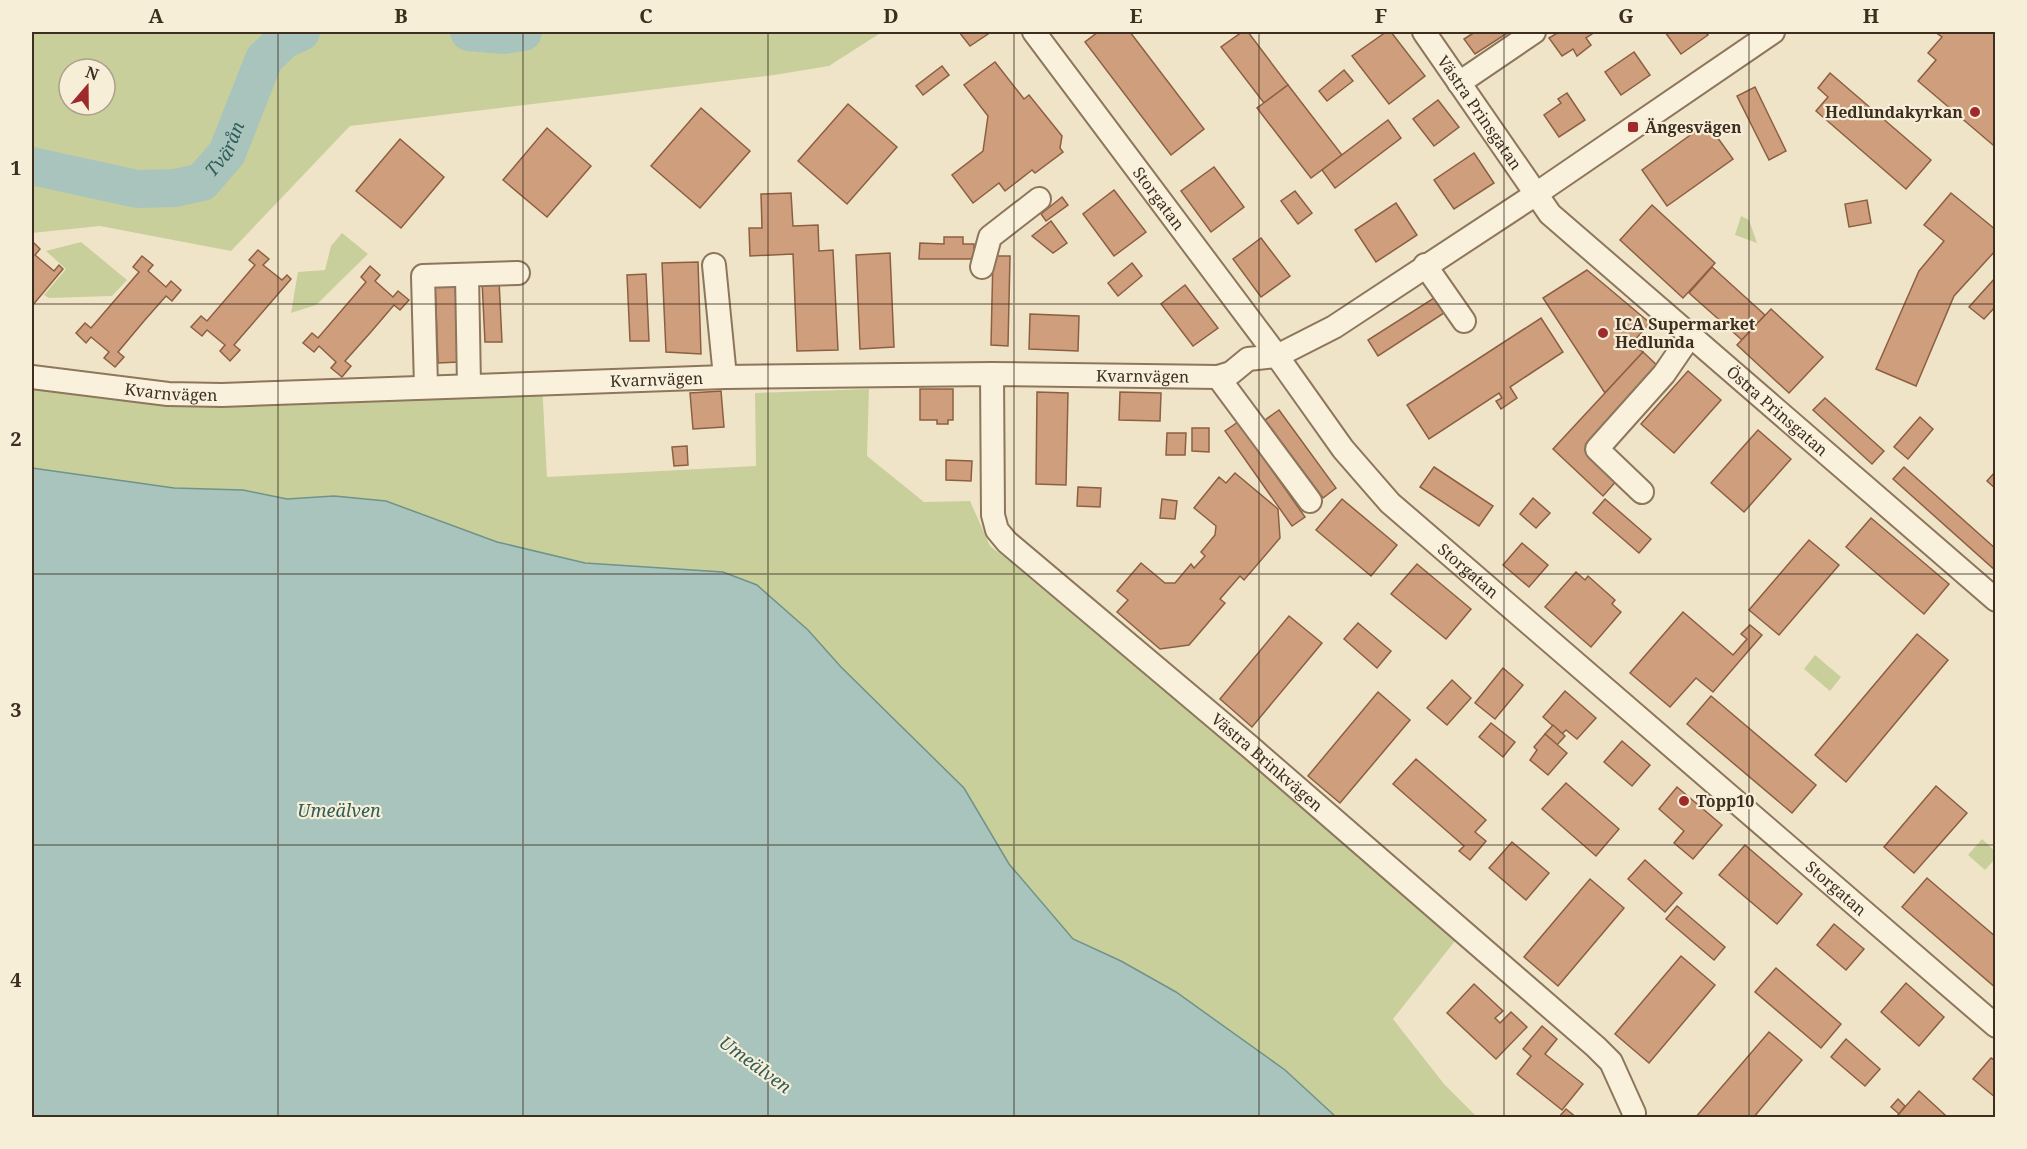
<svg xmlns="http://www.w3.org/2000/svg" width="2027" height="1149" viewBox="0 0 2027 1149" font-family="'Noto Serif',serif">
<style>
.green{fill:#c9cf9b;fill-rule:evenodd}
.water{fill:#a9c4bc;stroke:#6f938a;stroke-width:1.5}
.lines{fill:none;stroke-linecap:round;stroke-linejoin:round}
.river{stroke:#a9c4bc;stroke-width:38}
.building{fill:#cf9f7d;stroke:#8d5f41;stroke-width:1.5}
.minor-casing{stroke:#8d765c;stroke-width:26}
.minor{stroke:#faf1dc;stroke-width:22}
.grid{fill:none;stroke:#3d2e20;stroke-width:1.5;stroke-opacity:0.55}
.poi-dot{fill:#9e2a2b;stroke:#f7eed8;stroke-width:2}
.labels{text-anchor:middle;stroke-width:4.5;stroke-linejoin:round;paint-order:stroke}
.street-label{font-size:16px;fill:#3d2e20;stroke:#f7eed8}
.poi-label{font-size:16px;font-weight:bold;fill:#3d2e20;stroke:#f7eed8;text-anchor:start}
.water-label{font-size:18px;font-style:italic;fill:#2f5d5a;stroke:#f7eed8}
.neatline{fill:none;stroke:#3d2e20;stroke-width:2}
.grid-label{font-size:20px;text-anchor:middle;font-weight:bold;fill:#3d2e20}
</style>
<rect width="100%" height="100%" fill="#f0e4c8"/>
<g class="green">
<path d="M32,32H882L829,66L774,75L350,126L231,251L100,226L32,233ZM69,69H105V105H69Z"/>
<path d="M1741,216L1749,220L1757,243L1735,235Z"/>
<path d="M342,233L368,254L316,305L291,313L298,272L325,270L331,246Z"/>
<path d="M81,242L127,280L112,296L49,298L44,295L66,269L46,251Z"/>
<path d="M32,377L168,394L542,382L547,477L756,466L755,393L869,389L867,456L924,502L970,501L990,546L1076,612L1459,936L1393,1019L1444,1084L1477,1117H1336L1285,1070L1176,992L1121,961L1073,939L1009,864L964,788L841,667L808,630L757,585L723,572L585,563L497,542L386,501L334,496L287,499L243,490L174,488L32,468Z"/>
<path d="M1815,655L1841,677L1830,691L1804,669Z"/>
<path d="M1982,839L1995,851V859L1985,870L1968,855Z"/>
</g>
<path class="water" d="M32,468L174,488L243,490L287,499L334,496L386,501L497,542L585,563L723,572L757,585L808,630L841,667L964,788L1009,864L1073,939L1121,961L1176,992L1285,1070L1336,1117H32Z"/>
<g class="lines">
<g class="river">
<path d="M469,32L504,35L523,32"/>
<path id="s1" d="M32,166L137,189L175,188L202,182L227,153L264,59L285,39L301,32"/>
</g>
</g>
<g class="building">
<path d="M959,32H991L970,46Z"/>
<path d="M1098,32H1130L1204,129L1171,155L1085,42Z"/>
<path d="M1242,32H1248L1288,85L1264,103L1221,47Z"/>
<path d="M1386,32H1391L1425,76L1389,104L1352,56Z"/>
<path d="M1475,32H1509L1475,54L1464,39Z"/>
<path d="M1559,32H1595L1586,38L1591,45L1577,56L1573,49L1562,56L1549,38Z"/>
<path d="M1665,32H1705L1708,35L1681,54Z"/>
<path d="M1935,32H1996V144L1993,145L1918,81L1936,60L1928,53L1942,37Z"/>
<path d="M1634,52L1650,75L1621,95L1605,72Z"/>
<path d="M995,62L1024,99L1029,95L1062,136L1060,148L1063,152L1035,173L1032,170L1005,191L999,183L973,203L952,175L983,151L988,116L964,85Z"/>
<path d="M942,66L949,75L923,95L916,86Z"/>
<path d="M1344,70L1353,81L1327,101L1319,91Z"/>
<path d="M1830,73L1931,160L1906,189L1816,111L1828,97L1818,88Z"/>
<path d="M1288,85L1342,155L1311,178L1257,108Z"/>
<path d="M1755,87L1786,151L1769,160L1737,96Z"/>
<path d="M1567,93L1585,120L1559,137L1544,115L1561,103L1558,99Z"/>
<path d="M1438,100L1459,127L1434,146L1413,119Z"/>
<path d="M848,104L897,147L847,204L798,161Z"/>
<path d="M701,108L750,151L700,208L651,166Z"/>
<path d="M1388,120L1401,138L1335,188L1322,170Z"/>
<path d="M1707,123L1733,159L1667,206L1642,170Z"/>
<path d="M547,128L591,166L547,217L503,180Z"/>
<path d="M400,139L444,177L401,228L356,191Z"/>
<path d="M1474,153L1494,183L1454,209L1434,180Z"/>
<path d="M1214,167L1244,207L1211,232L1181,191Z"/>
<path d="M1114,190L1146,232L1114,256L1083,214Z"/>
<path d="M1295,191L1312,213L1298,224L1281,201Z"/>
<path d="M791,193L793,226L818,225L819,251L833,250L838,350L797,351L793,254L750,256L749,228H762L761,194Z"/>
<path d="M1951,193L1996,230V250L1954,296L1916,386L1876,369L1919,271L1944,241L1924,225Z"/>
<path d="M1062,197L1068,205L1046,221L1041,214Z"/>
<path d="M1867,200L1871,223L1849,227L1845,204Z"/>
<path d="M1396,203L1417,235L1376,262L1355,230Z"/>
<path d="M1652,205L1715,263L1683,298L1620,240Z"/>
<path d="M1051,221L1067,243L1053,253L1032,236Z"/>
<path d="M944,237H963V244H974V259H919L920,243L944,244Z"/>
<path d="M1261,238L1290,276L1261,297L1233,259Z"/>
<path d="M32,241L40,249L35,255L54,271L59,265L63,269L32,306Z"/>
<path d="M258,250L269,259L263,265L282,280L287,275L291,279L234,345L240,350L230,361L220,351L225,345L207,330L202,336L191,327L201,316L207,321L255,265L249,260Z"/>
<path d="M890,253L894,347L860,349L856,255Z"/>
<path d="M142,256L153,265L148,271L166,287L171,281L181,290L172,301L166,296L144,321L118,352L124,357L115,367L104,358L109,352L91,337L86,343L76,333L85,323L91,328L139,272L133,267Z"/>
<path d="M993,256H1010L1008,346L991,345Z"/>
<path d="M698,262L701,354L666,352L662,263Z"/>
<path d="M1132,263L1142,276L1118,296L1108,283Z"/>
<path d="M370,266L380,275L375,281L393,297L398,291L409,300L400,310L394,305L370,333L345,361L351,366L342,377L331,368L336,362L319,346L314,352L303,343L312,333L318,338L366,282L361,277Z"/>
<path d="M1712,267L1765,315L1742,340L1689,293Z"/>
<path d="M1587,270L1650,323L1631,344L1643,352L1605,393L1543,298Z"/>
<path d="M646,274L649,341H630L627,275Z"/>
<path d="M1996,277V306L1984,319L1969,307Z"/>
<path d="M499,280L502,342H485L482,281Z"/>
<path d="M455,282L459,362L438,363L435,283Z"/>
<path d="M1185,285L1218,328L1193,346L1161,304Z"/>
<path d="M1434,298L1444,313L1378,356L1368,340Z"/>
<path d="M1771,309L1823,357L1789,393L1737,345Z"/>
<path d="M1030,314L1079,316L1078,351L1029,349Z"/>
<path d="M1541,318L1563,352L1510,387L1517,398L1501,409L1496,401L1502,398L1499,393L1429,439L1407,405Z"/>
<path d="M1643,352L1662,370L1587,451L1618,479L1603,496L1553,449Z"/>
<path d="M1688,371L1721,400L1674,453L1641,424Z"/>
<path d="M920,389H953V420H948V424H937V420H920Z"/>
<path d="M721,391L724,427L693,429L690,393Z"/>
<path d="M1037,392L1068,393L1066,485L1036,484Z"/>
<path d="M1120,392L1161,393L1160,421L1119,420Z"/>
<path d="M1825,398L1884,451L1872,464L1813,410Z"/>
<path d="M1279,410L1336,488L1323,498L1265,420Z"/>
<path d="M1920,417L1933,429L1908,459L1894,447Z"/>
<path d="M1238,422L1305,517L1292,526L1225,431Z"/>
<path d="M1192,428H1209V452L1192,451Z"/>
<path d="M1758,430L1791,459L1744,512L1711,483Z"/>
<path d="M1167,433H1186L1185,455H1166Z"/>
<path d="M687,446L688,465L674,466L672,447Z"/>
<path d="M946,460L972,461L971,481L946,480Z"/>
<path d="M1434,467L1493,506L1479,526L1420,487Z"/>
<path d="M1904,467L1996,549V571L1893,479Z"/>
<path d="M1996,471V489L1987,481Z"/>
<path d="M1235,473L1278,509L1280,538L1244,580L1240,576L1220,599L1225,603L1189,645L1160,649L1117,612L1128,600L1117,591L1141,563L1165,583H1175L1191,564L1194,568L1205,556L1201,552L1215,535L1216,526L1194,508L1219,477L1226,483Z"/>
<path d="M1078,487L1101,488L1100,507L1077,506Z"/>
<path d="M1533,498L1550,513L1536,528L1520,514Z"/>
<path d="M1162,499L1177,501L1175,519L1160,518Z"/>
<path d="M1342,499L1397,545L1371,576L1316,530Z"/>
<path d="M1605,499L1651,539L1639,553L1593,513Z"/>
<path d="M1871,518L1949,584L1924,614L1846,547Z"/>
<path d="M1809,540L1839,565L1779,635L1749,610Z"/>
<path d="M1522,543L1548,565L1529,587L1503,565Z"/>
<path d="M1417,564L1471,609L1446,639L1391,594Z"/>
<path d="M1576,572L1585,580L1588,576L1615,600L1612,604L1621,612L1591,647L1545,607Z"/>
<path d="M1683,612L1733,655L1747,639L1741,634L1750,625L1762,635L1713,692L1696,678L1670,707L1630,673Z"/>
<path d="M1289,616L1322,643L1252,727L1220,699Z"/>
<path d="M1358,623L1391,651L1377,668L1344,639Z"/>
<path d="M1917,634L1948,660L1846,782L1815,755Z"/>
<path d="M1503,668L1523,685L1495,719L1475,703Z"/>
<path d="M1452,680L1471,698L1447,725L1427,708Z"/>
<path d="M1565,691L1596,718L1577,739L1566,730L1562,734L1543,717Z"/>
<path d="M1378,692L1410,720L1340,803L1308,776Z"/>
<path d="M1711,696L1816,785L1792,813L1687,724Z"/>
<path d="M1491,723L1515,742L1503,757L1479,737Z"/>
<path d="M1553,725L1565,736L1557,745L1545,734Z"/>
<path d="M1545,734L1567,753L1548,775L1530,760L1537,750L1534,747Z"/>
<path d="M1622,741L1650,765L1632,786L1604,762Z"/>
<path d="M1416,759L1486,820L1475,832L1486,841L1470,860L1459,851L1464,846L1393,784Z"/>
<path d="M1566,783L1619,829L1596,856L1542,809Z"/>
<path d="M1936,786L1967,813L1914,873L1884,847Z"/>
<path d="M1677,787L1722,825L1693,859L1674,843L1684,831L1659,809Z"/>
<path d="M1512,842L1549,873L1526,900L1489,868Z"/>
<path d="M1745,845L1802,894L1777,924L1719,875Z"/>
<path d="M1645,860L1682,893L1665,912L1628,879Z"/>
<path d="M1927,878L1996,937V988L1902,907Z"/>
<path d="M1590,879L1624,908L1558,986L1524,957Z"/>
<path d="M1677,906L1725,947L1714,960L1666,919Z"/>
<path d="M1834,924L1864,949L1846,970L1817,945Z"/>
<path d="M1681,956L1715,985L1649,1063L1615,1034Z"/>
<path d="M1776,968L1841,1024L1821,1048L1755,992Z"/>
<path d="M1906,983L1944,1017L1919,1046L1881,1012Z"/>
<path d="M1474,984L1503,1011L1495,1018L1500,1023L1511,1012L1527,1027L1496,1059L1447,1013Z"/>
<path d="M1542,1026L1557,1039L1545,1054L1583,1084L1562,1110L1517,1074L1531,1056L1523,1049Z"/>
<path d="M1769,1032L1802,1060L1779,1087L1753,1118H1695Z"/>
<path d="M1846,1039L1880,1069L1865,1086L1831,1057Z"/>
<path d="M1991,1058L1996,1061V1098L1973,1079Z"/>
<path d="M1919,1091L1943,1113L1948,1118L1897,1116Z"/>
<path d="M1898,1099L1905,1106L1899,1114L1891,1107Z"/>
<path d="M1566,1109L1577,1118H1558Z"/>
</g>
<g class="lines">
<defs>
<g id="minor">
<path id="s2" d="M1034,32L1277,356L1343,449L1390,503L1996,1026"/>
<path id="s3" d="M1424,32L1550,214L1996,600"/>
<path d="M1459,83L1534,32"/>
<path d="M714,265L725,377"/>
<path d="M1425,265L1464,321"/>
<path d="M982,267L990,237L1039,199"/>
<path d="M467,275L469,385"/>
<path id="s4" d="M992,374L993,515L997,530L1007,542L1249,746L1596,1047L1611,1062L1634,1113"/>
<path id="s5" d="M32,377L168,394L222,395L725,377L992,374L1218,377L1231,373L1248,359L1277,356L1334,327L1536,194L1773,32"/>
<path d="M1218,377L1310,501"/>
<path d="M426,386L423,276L518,273"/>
<path d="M1642,492L1597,449L1664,374L1690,336"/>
</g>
</defs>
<use href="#minor" class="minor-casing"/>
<use href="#minor" class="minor"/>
</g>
<path class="grid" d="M278,32V1118M523,32V1118M768,32V1118M1014,32V1118M1259,32V1118M1504,32V1118M1749,32V1118M32,304H1996M32,574H1996M32,845H1996"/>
<g class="poi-dot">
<circle cx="1975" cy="112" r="6"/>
<rect x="1627" y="121" width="12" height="12" rx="3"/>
<circle cx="1603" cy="333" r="6"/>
<circle cx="1684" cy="801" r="6"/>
</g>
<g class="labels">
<g class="street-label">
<text dy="6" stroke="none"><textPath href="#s3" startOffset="98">Västra Prinsgatan</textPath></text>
<text dy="6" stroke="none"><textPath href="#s2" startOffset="208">Storgatan</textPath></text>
<text dy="6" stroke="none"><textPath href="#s5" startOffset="1112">Kvarnvägen</textPath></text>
<text dy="6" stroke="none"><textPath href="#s5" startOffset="626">Kvarnvägen</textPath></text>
<text dy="6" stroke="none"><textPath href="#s5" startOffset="140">Kvarnvägen</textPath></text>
<text dy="6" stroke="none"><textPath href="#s3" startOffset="522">Östra Prinsgatan</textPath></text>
<text dy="6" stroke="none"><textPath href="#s2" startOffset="694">Storgatan</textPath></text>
<text dy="6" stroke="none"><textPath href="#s4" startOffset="513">Västra Brinkvägen</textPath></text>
<text dy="6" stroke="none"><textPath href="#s2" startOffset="1180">Storgatan</textPath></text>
</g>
<g class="poi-label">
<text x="1963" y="118" text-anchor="end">Hedlundakyrkan</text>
<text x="1645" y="133">Ängesvägen</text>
<text x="1615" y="330">ICA Supermarket<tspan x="1615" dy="18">Hedlunda</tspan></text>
<text x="1696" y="807">Topp10</text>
</g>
<g class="water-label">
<text dy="6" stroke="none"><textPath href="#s1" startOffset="214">Tvärån</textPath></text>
<text x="339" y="817">Umeälven</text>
<text transform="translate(755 1065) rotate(36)" y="6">Umeälven</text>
</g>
</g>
<rect width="2027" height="1149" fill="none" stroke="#f7eed8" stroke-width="66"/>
<g transform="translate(87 87) rotate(20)"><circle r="28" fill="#f7eed8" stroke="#ada18e" stroke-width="1.5"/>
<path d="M0-4.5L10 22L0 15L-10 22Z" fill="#9e2a2b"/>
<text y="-9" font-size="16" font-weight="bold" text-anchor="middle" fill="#3d2e20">N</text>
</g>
<rect x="33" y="33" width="1961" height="1083" class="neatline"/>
<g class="grid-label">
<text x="156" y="23">A</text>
<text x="401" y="23">B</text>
<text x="646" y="23">C</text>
<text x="891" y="23">D</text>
<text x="1136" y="23">E</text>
<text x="1381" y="23">F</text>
<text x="1626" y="23">G</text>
<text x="1871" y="23">H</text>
<text x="16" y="175">1</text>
<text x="16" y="446">2</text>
<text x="16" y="717">3</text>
<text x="16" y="987">4</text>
</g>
</svg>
